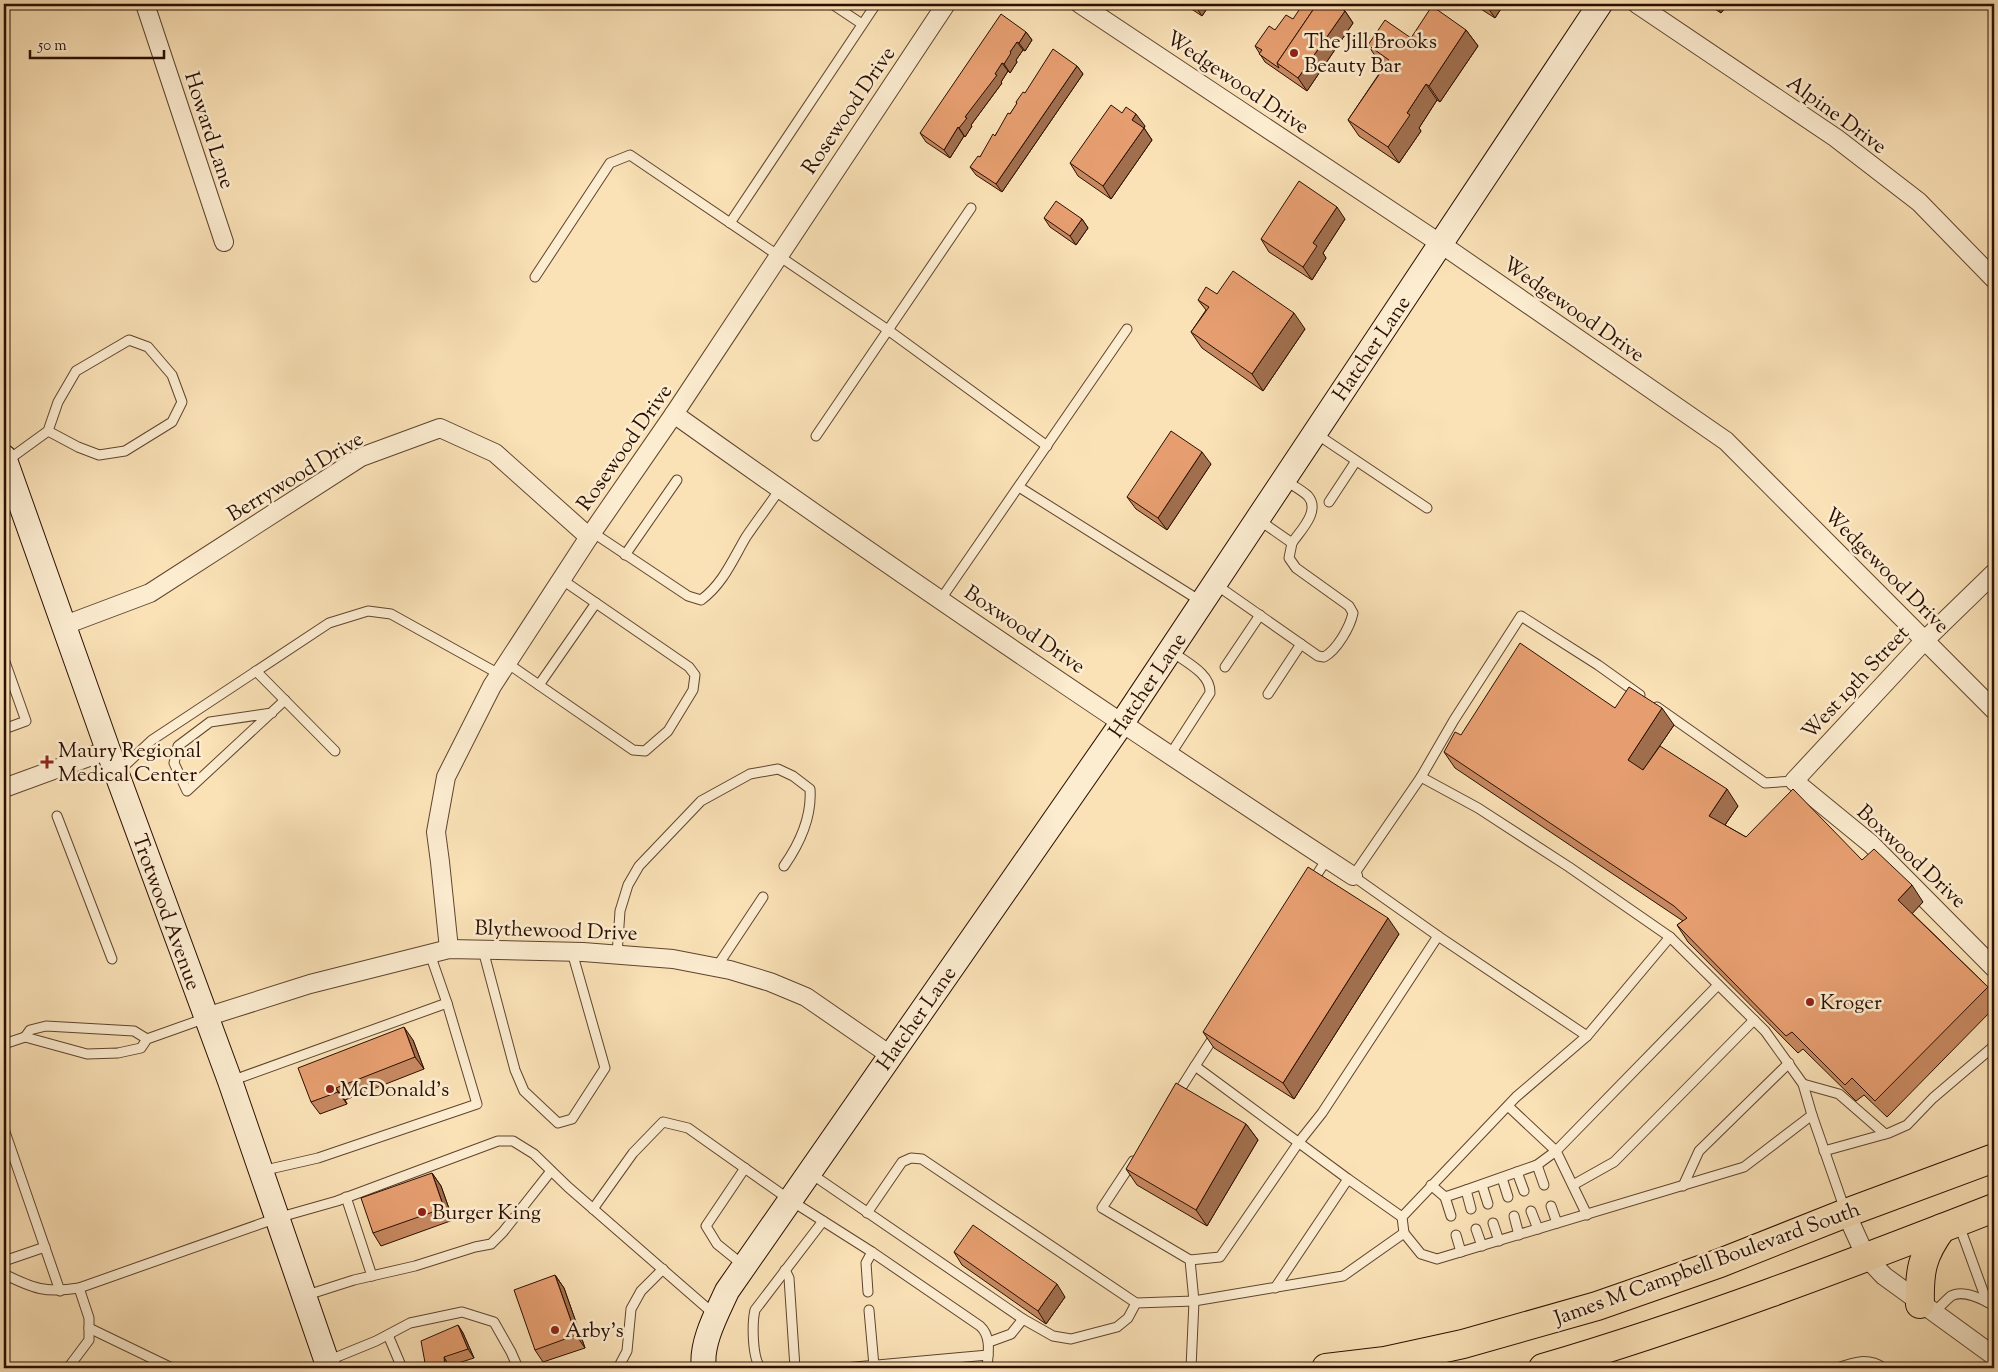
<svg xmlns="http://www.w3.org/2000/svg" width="1998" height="1372" viewBox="0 0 1998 1372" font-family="'Sorts Mill Goudy',serif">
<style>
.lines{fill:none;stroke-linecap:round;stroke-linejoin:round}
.lane-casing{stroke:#5f442e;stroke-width:11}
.street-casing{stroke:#5f442e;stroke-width:20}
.secondary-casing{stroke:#2b0f00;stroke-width:26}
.primary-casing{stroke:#2b0f00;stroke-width:30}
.lane{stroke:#fcecd0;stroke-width:9}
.street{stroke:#fcecd0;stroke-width:18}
.secondary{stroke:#fcecd0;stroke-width:24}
.primary{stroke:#fae1b6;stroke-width:28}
.wall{fill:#c68860;stroke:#2b0f00}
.shaded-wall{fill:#a16f4e;stroke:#2b0f00}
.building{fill:#e69e70;stroke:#2b0f00}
.poi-dot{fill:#8f2418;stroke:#fcecd0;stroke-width:2}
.labels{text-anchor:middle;stroke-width:5;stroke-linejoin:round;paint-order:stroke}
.poi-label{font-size:21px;fill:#2b0f00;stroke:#fcecd0;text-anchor:start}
.street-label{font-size:21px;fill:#2b0f00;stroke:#fcecd0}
</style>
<rect width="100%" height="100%" fill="#fae1b6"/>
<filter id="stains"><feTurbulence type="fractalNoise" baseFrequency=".004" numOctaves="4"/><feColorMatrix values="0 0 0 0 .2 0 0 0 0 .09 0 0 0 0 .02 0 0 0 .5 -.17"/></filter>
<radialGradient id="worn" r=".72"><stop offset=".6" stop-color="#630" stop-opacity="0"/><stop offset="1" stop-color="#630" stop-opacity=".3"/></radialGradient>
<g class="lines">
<defs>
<g id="lane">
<path d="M832,4L862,24"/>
<path d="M730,223L876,4"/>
<path d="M535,277L610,163L630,155L888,330L1047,446"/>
<path d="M1315,433L1427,508"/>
<path d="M816,436L971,208"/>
<path d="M8,460L48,431L78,447L99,455L125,451L172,422L182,402L172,375L148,347L129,340L76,371L58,402L48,431"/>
<path d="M1284,480C1292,485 1302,490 1308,496C1321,511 1300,531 1292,543"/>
<path d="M1019,487L1202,602"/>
<path d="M1329,502L1356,461"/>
<path d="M592,532L688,596L701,600C723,584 733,559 746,537C757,521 769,505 780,489"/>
<path d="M625,555L677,480"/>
<path d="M1215,584L1318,656L1324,657C1337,650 1350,627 1353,613L1349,606L1296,568L1289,558L1292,543L1259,520"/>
<path d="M941,599L1127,329"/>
<path d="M4,659L26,721L4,729"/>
<path d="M507,663L633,750L645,751L668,731L693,690L695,675L689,667L561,579"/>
<path d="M1225,667L1260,615"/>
<path d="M256,671L335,751"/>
<path d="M539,685L596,603"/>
<path d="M1268,694L1301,644"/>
<path d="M1657,707L1765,783L1794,781"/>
<path d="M272,713L210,722L178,746L174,763L187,791L285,700"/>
<path d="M1170,755L1210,693C1211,673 1185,662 1171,651"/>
<path d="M119,771L152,740L329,623L368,611L391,614L499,674"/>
<path d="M1421,777L1454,720L1521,616L1598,665L1640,695"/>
<path d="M57,816L112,959"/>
<path d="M1312,882L1327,859"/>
<path d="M1438,936L1587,1036"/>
<path d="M483,950L515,1070L524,1091L558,1123L572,1119L605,1068L572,952"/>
<path d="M617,955L620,911L628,885L639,866L701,801L750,774L778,769L793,776L810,789C812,817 800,843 784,866"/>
<path d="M716,968L763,897"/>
<path d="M25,1037L30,1030L46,1026L134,1031L147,1039"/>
<path d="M4,1044L25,1037L87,1054L118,1053L141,1048L147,1039L206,1018"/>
<path d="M1195,1066L1217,1032"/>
<path d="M231,1081L447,1003"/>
<path d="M1803,1084L1839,1094L1885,1134"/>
<path d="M1176,1096L1195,1066L1348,1179L1402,1217"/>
<path d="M4,1129L60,1291"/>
<path d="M1824,1151L1889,1133L1907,1125L1933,1098L1994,1046"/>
<path d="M1133,1161L1102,1208L1190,1260L1194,1301L1191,1368"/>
<path d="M1537,1165L1544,1185"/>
<path d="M261,1171L318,1158L477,1104L447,1003L430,954"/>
<path d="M1517,1172L1524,1191"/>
<path d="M810,1173L1023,1319"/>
<path d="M1502,1178L1508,1197"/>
<path d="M1431,1185L1445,1197L1451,1216"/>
<path d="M1482,1185L1488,1204"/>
<path d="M1573,1185L1614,1162L1754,1020"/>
<path d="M1683,1186L1699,1151L1789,1063"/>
<path d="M346,1197L372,1276"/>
<path d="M1445,1197L1466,1190"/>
<path d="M1551,1206L1557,1223"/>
<path d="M593,1209L633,1153L663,1122L688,1128L790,1200L872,1252L980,1326C992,1337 988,1354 987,1368"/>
<path d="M1471,1209L1466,1190L1537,1165L1556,1151L1508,1106"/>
<path d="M1531,1211L1538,1229"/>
<path d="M867,1213L902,1162L911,1158L922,1159L1136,1303L1194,1301L1343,1276L1404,1233L1421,1254L1437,1259L1744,1167L1812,1115L1845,1210"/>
<path d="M1587,1215L1556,1151L1718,985"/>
<path d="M1514,1216L1519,1235"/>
<path d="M1493,1223L1499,1241"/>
<path d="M1959,1225L1987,1302"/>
<path d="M1476,1229L1482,1246"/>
<path d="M1404,1233L1402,1217L1516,1097L1587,1036L1670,937"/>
<path d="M1456,1235L1461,1252"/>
<path d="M1190,1260L1220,1257L1299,1142L1322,1113L1438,936L1353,876L1421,777L1478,808L1569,867L1670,937L1765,1031L1803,1084L1812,1115"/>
<path d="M4,1261L45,1247"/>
<path d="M743,1265L717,1244L706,1226L745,1168"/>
<path d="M785,1270L789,1278L795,1368"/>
<path d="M4,1274C34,1289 45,1293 79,1288L277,1218L337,1201L498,1141H513L534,1154L568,1187L715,1315"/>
<path d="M1275,1288L1348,1179"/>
<path d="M868,1292L866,1263L872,1252"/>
<path d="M304,1296L354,1280L415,1266L475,1247L491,1244L503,1232L551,1171"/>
<path d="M869,1310L874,1366"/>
<path d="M1933,1313C1939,1308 1945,1301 1951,1296C1963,1289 1984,1300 1994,1306"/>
<path d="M89,1328L172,1368"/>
<path d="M388,1335L402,1368"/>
<path d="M989,1342L1011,1334L1023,1319L1053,1336L1071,1339L1117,1327L1128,1318L1136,1303"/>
<path d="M327,1361L376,1341L410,1323L462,1312L494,1322L511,1352L518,1368"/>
<path d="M68,1368L89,1340V1318L79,1288"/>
<path d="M618,1368L627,1351L631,1309L641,1291L663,1269"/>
<path d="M761,1368C752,1359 752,1323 755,1310L823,1221"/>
<path d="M844,1368L988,1355"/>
<path d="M1837,1368C1854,1362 1868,1357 1884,1368"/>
</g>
<g id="street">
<path d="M145,4L224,242"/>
<path d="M1080,4L1441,244L1726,441L1994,710"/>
<path d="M1637,4L1836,138L1919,202L1994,279"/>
<path d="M674,414C897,573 1124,726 1353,876"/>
<path d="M1994,573L1925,640L1794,781L1871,844L1994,968"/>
<path d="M65,625L150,593L361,457L440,428L495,453L589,537"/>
<path d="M4,788L108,750"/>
<path d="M449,949L440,862L436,832L446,777L492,686L589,537L674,414L946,4"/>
<path d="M206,1017L310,984L449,949L583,952L673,959L730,970L770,982L806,997L890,1055"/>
<path d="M1846,1213L1866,1257L1884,1276L1994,1356"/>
</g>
<g id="secondary">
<path d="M4,457L108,750L230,1081L329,1368"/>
<path d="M704,1368C700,1344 717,1313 727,1291L1122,723L1600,4"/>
</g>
<g id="primary">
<path d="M1920,1304C1919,1271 1922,1255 1942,1228"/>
<path d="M1326,1368L1385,1361L1463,1344L1597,1306L1720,1263L1846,1213L1994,1158"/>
<path d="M1543,1368C1696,1323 1845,1266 1994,1208"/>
</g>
</defs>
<use href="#lane" class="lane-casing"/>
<use href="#street" class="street-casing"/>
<use href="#secondary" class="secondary-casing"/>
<use href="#primary" class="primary-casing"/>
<use href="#lane" class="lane"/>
<use href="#street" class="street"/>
<use href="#secondary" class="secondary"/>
<use href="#primary" class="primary"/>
</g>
<g class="wall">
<path d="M1184,4H1210L1202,16Z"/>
<path d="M1473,4H1504L1495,18Z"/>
<path d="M1707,4H1728L1721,13Z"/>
<path d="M1345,11L1353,23L1307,91L1265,62L1255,46L1275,30L1293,19Z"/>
<path d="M1466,30L1478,46L1440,102L1437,100L1419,128L1421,131L1399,163L1359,136L1348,120L1385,65L1379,62L1368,45Z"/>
<path d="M1026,32L1032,40L1025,51L1023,50L1016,60L1017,62L1010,73L1008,71L1001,82L1002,83L971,125L972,126L965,137L964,136L950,158L926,142L920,133Z"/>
<path d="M1077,66L1083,74L1002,192L976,175L970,167L980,157L1010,114L1017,104L1016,102L1025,93Z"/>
<path d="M1145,126L1144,128L1152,140L1111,199L1078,176L1070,163Z"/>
<path d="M1044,218L1082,219L1088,228L1076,245L1050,227Z"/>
<path d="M1345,219L1323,253L1326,258L1312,280L1269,252L1261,239Z"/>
<path d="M1217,294L1305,329L1263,391L1202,348L1191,332L1206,310L1198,300Z"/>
<path d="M1211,464L1167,530L1136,509L1127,497Z"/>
<path d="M1615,708L1674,725L1650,760L1738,806L1725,825L1746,837L1862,860L1923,902L1912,913L1988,987L1994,996V1008L1887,1117L1864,1095L1856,1101L1803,1049L1798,1053L1688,942L1677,925L1683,921L1455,768L1444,752L1461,735Z"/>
<path d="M1399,934L1294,1099L1214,1048L1203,1032Z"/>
<path d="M413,1040L424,1069L345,1100L347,1104L320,1114L311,1102Z"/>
<path d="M1246,1124L1258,1140L1207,1226L1137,1185L1126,1169Z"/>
<path d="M432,1173L441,1186L453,1220L381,1246L373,1233Z"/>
<path d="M954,1252L1065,1297L1046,1324L962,1265Z"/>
<path d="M555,1275L564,1288L585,1348L543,1362L535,1350Z"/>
<path d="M458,1325L463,1333L474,1358L449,1366L450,1368H426Z"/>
</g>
<g class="shaded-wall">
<path d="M1194,4H1210L1202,16Z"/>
<path d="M1487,4H1504L1495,18L1486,5Z"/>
<path d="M1715,4H1728L1721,13Z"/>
<path d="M1345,11L1353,23L1307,91L1298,78Z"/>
<path d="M1466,30L1478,46L1440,102L1429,86Z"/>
<path d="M1026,32L1032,40L1025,51L1019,43Z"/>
<path d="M1017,42L1023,50L1016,60L1017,62L1010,73L1004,64L1010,52Z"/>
<path d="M1002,63L1008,71L1001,82L1002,83L971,125L972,126L965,137L959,128L965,117Z"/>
<path d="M1077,66L1083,74L1002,192L996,184Z"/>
<path d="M1426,84L1437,100L1419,128L1421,131L1399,163L1388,147L1407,113Z"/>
<path d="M1136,114L1145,126L1141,132L1132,120Z"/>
<path d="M958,127L964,136L950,158L944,150Z"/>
<path d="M1144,128L1152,140L1111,199L1103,186Z"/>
<path d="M1337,207L1345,219L1323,253L1326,258L1312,280L1303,267L1313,243Z"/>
<path d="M1082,219L1088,228L1076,245L1070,236Z"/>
<path d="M1294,313L1305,329L1263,391L1252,374Z"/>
<path d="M1202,452L1211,464L1167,530L1158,518Z"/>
<path d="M1662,708L1674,725L1639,776L1628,760Z"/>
<path d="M1727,789L1738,806L1720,832L1709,816Z"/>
<path d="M1912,885L1923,902L1910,916L1898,900Z"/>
<path d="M1388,918L1399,934L1294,1099L1283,1083Z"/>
<path d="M404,1027L413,1040L424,1069L415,1057Z"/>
<path d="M336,1088L345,1100L347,1104L338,1092Z"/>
<path d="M1246,1124L1258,1140L1207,1226L1196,1210Z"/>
<path d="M432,1173L441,1186L453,1220L444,1208Z"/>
<path d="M555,1275L564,1288L585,1348L576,1335Z"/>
<path d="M1057,1284L1065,1297L1046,1324L1038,1311Z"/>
<path d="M458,1325L463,1333L474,1358L468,1349Z"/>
<path d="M444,1357L449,1366L450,1368H446L445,1367Z"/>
</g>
<g class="building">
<path d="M1303,4H1317L1277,63L1279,68L1259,54L1262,50L1255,46L1269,26L1275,30L1286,15L1293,19Z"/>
<path d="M1317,4H1335L1345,11L1298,78L1277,63Z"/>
<path d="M1432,6L1466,30L1429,86L1426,84L1407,113L1410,115L1388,147L1348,120L1389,60L1368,45L1385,20L1411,38Z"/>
<path d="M1001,14L1026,32L1019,43L1017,42L1010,52L1011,53L1004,64L1002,63L995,74L997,75L965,117L967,118L959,128L958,127L944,150L920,133Z"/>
<path d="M1053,49L1077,66L996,184L970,167L978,156L980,157L993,134L995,136L1008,113L1010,114L1017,103L1016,102L1023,92L1025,93Z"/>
<path d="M1111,105L1122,113L1126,107L1136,114L1132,120L1144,128L1103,186L1070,163Z"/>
<path d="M1299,181L1337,207L1313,243L1317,246L1303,267L1261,239Z"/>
<path d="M1056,201L1082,219L1070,236L1044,218Z"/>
<path d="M1233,271L1294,313L1252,374L1191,332L1209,307L1198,300L1206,287L1217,294Z"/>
<path d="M1171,431L1202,452L1158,518L1127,497Z"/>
<path d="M1520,643L1615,708L1629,687L1662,708L1628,760L1643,770L1660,746L1727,789L1709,816L1746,837L1793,789L1862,860L1874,849L1912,885L1898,900L1988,987L1875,1101L1852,1078L1845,1085L1792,1032L1786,1036L1677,925L1687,918L1674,906L1444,752L1455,732L1461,735Z"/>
<path d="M1308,867L1388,918L1283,1083L1203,1032Z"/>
<path d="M404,1027L415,1057L336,1088L338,1092L311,1102L298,1068Z"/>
<path d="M1176,1083L1246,1124L1196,1210L1126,1169Z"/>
<path d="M432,1173L444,1208L373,1233L361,1198Z"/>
<path d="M973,1225L1057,1284L1038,1311L954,1252Z"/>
<path d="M555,1275L576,1335L535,1350L514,1290Z"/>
<path d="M458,1325L468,1349L444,1357L445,1367L437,1368H426L421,1341Z"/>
</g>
<g class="poi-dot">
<circle cx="1294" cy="53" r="5"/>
<path d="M44.5 754.5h5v5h5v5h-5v5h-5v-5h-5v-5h5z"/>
<circle cx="1810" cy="1002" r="5"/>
<circle cx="330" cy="1089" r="5"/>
<circle cx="422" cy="1212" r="5"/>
<circle cx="555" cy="1330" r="5"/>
</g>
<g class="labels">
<g class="poi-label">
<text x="1304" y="48">The Jill Brooks<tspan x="1304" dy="24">Beauty Bar</tspan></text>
<text x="58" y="757">Maury Regional<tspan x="58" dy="24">Medical Center</tspan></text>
<text x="1820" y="1009">Kroger</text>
<text x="340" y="1096">McDonald's</text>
<text x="432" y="1219">Burger King</text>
<text x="565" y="1337">Arby's</text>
</g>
<g class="street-label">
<text transform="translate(1238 82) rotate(34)" y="7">Wedgewood Drive</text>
<text transform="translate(848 110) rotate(-56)" y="7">Rosewood Drive</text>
<text transform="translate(1837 114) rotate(36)" y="7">Alpine Drive</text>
<text transform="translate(210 130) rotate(72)" y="7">Howard Lane</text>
<text transform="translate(1574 309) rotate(35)" y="7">Wedgewood Drive</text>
<text transform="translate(1371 348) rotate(-56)" y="7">Hatcher Lane</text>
<text transform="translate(624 447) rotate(-55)" y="7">Rosewood Drive</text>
<text transform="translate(295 476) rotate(-31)" y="7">Berrywood Drive</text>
<text transform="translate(1887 570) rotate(45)" y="7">Wedgewood Drive</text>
<text transform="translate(1025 629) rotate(34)" y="7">Boxwood Drive</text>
<text transform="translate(1855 682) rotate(-47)" y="7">West 19th Street</text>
<text transform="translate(1147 685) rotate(-56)" y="7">Hatcher Lane</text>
<text transform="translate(1912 856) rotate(43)" y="7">Boxwood Drive</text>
<text transform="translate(167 912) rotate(70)" y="7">Trotwood Avenue</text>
<text transform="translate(556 930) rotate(2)" y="7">Blythewood Drive</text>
<text transform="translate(916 1018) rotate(-55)" y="7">Hatcher Lane</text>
<text transform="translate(1707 1263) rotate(-20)" y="7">James M Campbell Boulevard South</text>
</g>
</g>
<rect width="1998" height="1372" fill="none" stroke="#fae1b6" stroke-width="20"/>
<rect x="5" y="5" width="1988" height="1362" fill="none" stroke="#2b0f00" stroke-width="2.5"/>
<rect x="10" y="10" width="1978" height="1352" fill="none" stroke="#2b0f00"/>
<path d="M30 50v8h134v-8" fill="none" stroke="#2b0f00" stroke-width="2.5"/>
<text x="38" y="50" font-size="15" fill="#2b0f00" stroke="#fcecd0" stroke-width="4" paint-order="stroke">50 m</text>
<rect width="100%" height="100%" filter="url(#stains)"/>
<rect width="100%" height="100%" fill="url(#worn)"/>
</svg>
